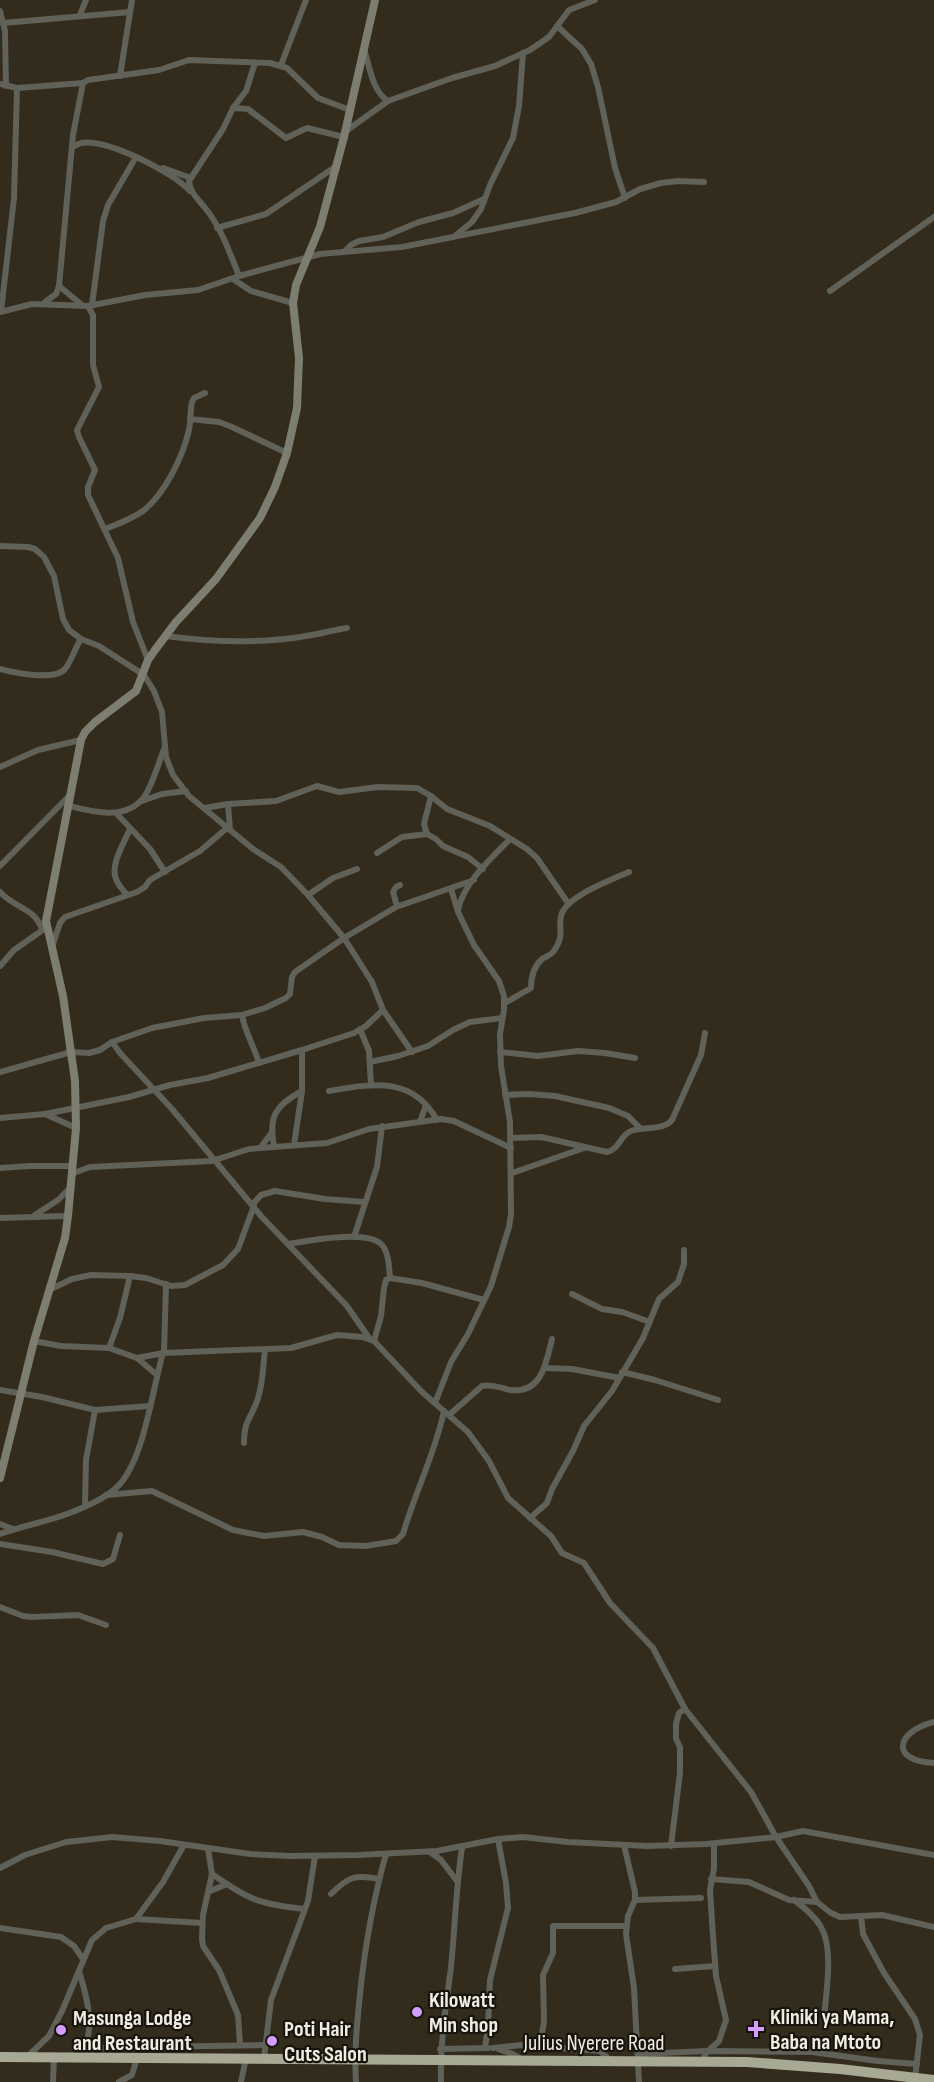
<svg xmlns="http://www.w3.org/2000/svg" width="934" height="2082" viewBox="0 0 934 2082" font-family="'Sofia Sans Condensed',sans-serif">
<style>
.lines{fill:none;stroke-linecap:round;stroke-linejoin:round}
.street{stroke:#606158;stroke-width:6}
.secondary{stroke:#7d7e71;stroke-width:8}
.highway{stroke:#a7a994;stroke-width:10}
.poi-dot{fill:#d29dfd;stroke:#17140d;stroke-width:2}
.labels{text-anchor:middle;stroke-width:4.5;stroke-linejoin:round;paint-order:stroke}
.poi-label{font-size:22px;font-weight:bold;fill:#f1ece2;stroke:#17140d;text-anchor:start}
.street-label{font-size:22px;fill:#f1ece2;stroke:#17140d}
</style>
<rect width="100%" height="100%" fill="#332b1b"/>
<g class="lines">
<g class="street">
<path d="M0,11L5,31L6,86"/>
<path d="M80,15L86,0"/>
<path d="M3,23L130,12"/>
<path d="M557,26L582,49L591,64L598,87L615,168L625,198"/>
<path d="M364,49C370,67 372,91 388,101"/>
<path d="M281,65L306,0"/>
<path d="M120,76L132,0"/>
<path d="M0,84L17,88L83,83"/>
<path d="M233,108L248,109L286,138L307,128L344,137"/>
<path d="M346,131L388,101L452,78L495,66L530,50L549,37L569,10L595,0"/>
<path d="M72,147C75,146 78,144 81,143C106,138 173,172 190,191"/>
<path d="M163,168L191,178"/>
<path d="M217,228L266,214L335,167"/>
<path d="M455,236L472,222L481,209L490,185L513,138L519,106L523,53"/>
<path d="M345,251L351,245L359,241L383,237L419,222L453,213L484,199"/>
<path d="M239,276C230,253 221,228 206,209C199,200 190,193 189,181L223,129L233,108L246,91L255,63"/>
<path d="M233,279L251,291L293,303"/>
<path d="M59,286L82,305"/>
<path d="M830,291L934,217"/>
<path d="M45,302L56,294L59,286L73,135L83,83L88,80L159,70L189,60L270,63L287,68L318,98L350,110"/>
<path d="M92,305L103,221L108,205L136,157"/>
<path d="M88,306L93,315V365L99,387L77,430L79,437L95,470L88,487V495L118,558L133,622L148,660"/>
<path d="M0,312L32,304L88,306L145,295L198,290L239,276L320,254L402,247L575,213L616,202L640,189L661,183L678,181L704,182"/>
<path d="M1,312L14,198L17,88"/>
<path d="M190,419L219,422L232,427L287,453"/>
<path d="M105,529C118,524 132,519 143,511C165,494 183,456 189,430C191,420 190,411 192,402L194,398L205,393"/>
<path d="M0,546L28,547L35,549L44,557L54,576L63,619L69,630L81,639L99,646L144,675L154,691L162,712L166,757L173,775L189,796L253,849L281,867L308,895L344,938L372,982L383,1010L412,1052"/>
<path d="M165,636C211,642 260,644 306,636C320,634 333,630 347,628"/>
<path d="M0,669C14,673 55,681 65,669C72,660 75,648 81,639"/>
<path d="M0,767L38,750L81,740"/>
<path d="M142,801L162,794L186,791"/>
<path d="M228,804L230,830"/>
<path d="M69,806C93,812 126,821 144,797C153,784 158,764 164,749"/>
<path d="M204,808L228,804L276,801L317,786L339,792L378,787L417,788L431,796L447,809L490,826L527,849L537,858L568,903"/>
<path d="M116,813L150,849L165,872"/>
<path d="M427,834L424,824L431,796"/>
<path d="M377,853L402,837L427,834L436,839L443,846L468,857L483,869"/>
<path d="M0,866L69,796"/>
<path d="M0,892C14,908 34,907 42,929"/>
<path d="M127,895C123,890 118,885 116,879C110,865 124,843 130,829"/>
<path d="M308,895L333,878L357,869"/>
<path d="M397,906L393,892L396,887L400,885"/>
<path d="M458,910C464,882 491,859 510,839"/>
<path d="M52,947L60,923L65,917L137,892L145,887L150,880L200,851L227,828"/>
<path d="M0,966L14,950L47,927"/>
<path d="M505,1003L531,988C531,977 533,967 542,959C547,956 550,956 554,951C565,934 558,932 561,916C565,897 612,879 629,872"/>
<path d="M242,1015C244,1030 254,1046 259,1063"/>
<path d="M360,1029L369,1051L371,1085"/>
<path d="M112,1042L120,1053L172,1109L261,1216L347,1306L369,1338"/>
<path d="M500,1052L538,1056L578,1051L605,1053L635,1058"/>
<path d="M370,1062L398,1056L428,1046L453,1030L470,1022L502,1018"/>
<path d="M0,1072L71,1052L89,1053L100,1050L112,1042L152,1028L204,1018L242,1015L265,1008L286,998L290,994L292,977L295,972L344,938L396,907L474,880"/>
<path d="M329,1091C371,1084 412,1075 437,1120"/>
<path d="M505,1095L529,1094L555,1096L609,1108L628,1116L640,1128"/>
<path d="M45,1114L129,1097L170,1085L208,1078L302,1050L354,1033L366,1026L383,1010"/>
<path d="M0,1118L45,1114L76,1128"/>
<path d="M420,1122L426,1105"/>
<path d="M511,1138L541,1137L607,1152C620,1149 620,1135 631,1131C644,1126 663,1131 672,1120L701,1055L705,1033"/>
<path d="M294,1145L302,1091V1050"/>
<path d="M274,1146C268,1116 276,1105 302,1091"/>
<path d="M261,1147L272,1132"/>
<path d="M0,1168L29,1166H72"/>
<path d="M512,1173L584,1148"/>
<path d="M71,1174L90,1167L212,1161L249,1149L327,1143L369,1129L441,1119L454,1121L511,1148"/>
<path d="M252,1205L261,1195L275,1191L325,1199L364,1202"/>
<path d="M35,1215L58,1200L70,1188"/>
<path d="M0,1218L68,1216"/>
<path d="M354,1237L377,1167L382,1126"/>
<path d="M288,1244C308,1241 367,1229 382,1245C389,1253 389,1268 390,1278"/>
<path d="M49,1290L72,1279L91,1275L130,1276L146,1278L171,1286L185,1285L223,1265L238,1249L254,1206"/>
<path d="M572,1294L602,1309L622,1312L650,1322"/>
<path d="M34,1341L61,1346L109,1348L137,1358L163,1353L291,1348L337,1335L362,1337L374,1341L422,1392L468,1432L489,1461L508,1498L551,1536L562,1553L584,1563L610,1603L653,1648L685,1709L751,1792L776,1837L809,1886L817,1902L831,1913L840,1917L882,1915L934,1927"/>
<path d="M374,1341L381,1316L384,1288L386,1280L390,1278L422,1283L484,1300"/>
<path d="M109,1348L120,1318L130,1276"/>
<path d="M164,1353L166,1284"/>
<path d="M137,1358L157,1375"/>
<path d="M545,1368L572,1369L620,1378"/>
<path d="M622,1372L655,1380L718,1400"/>
<path d="M0,1390L42,1397L95,1410L150,1406"/>
<path d="M435,1403L451,1362L468,1334L491,1286L509,1227L511,1214L510,1122L501,1066L500,1034L504,1010V996L499,981L474,945L458,912L451,889"/>
<path d="M449,1415L482,1386C493,1384 500,1388 510,1390C542,1394 546,1363 552,1339"/>
<path d="M244,1443C244,1419 252,1418 258,1398C263,1383 263,1366 265,1350"/>
<path d="M106,1495L152,1491L233,1530L264,1536L303,1532L322,1537L339,1545L366,1546L396,1541L403,1534C415,1492 435,1454 444,1411"/>
<path d="M85,1505L86,1460L95,1410"/>
<path d="M530,1518L547,1503L552,1489L573,1451L584,1426L612,1391L643,1338L659,1299L678,1282L684,1264V1250"/>
<path d="M0,1524L13,1529"/>
<path d="M0,1534C22,1526 45,1522 67,1514C83,1508 103,1500 116,1488C144,1463 152,1390 163,1353"/>
<path d="M0,1544L52,1552L103,1564L113,1559L120,1535"/>
<path d="M0,1607L23,1616L32,1617L78,1615L106,1625"/>
<path d="M934,1722C895,1732 890,1761 934,1763"/>
<path d="M624,1845L635,1892V1900L628,1916L626,1934L634,1988L639,2082"/>
<path d="M671,1846L680,1773V1747L676,1739V1724L679,1713L685,1709"/>
<path d="M208,1849L212,1874L203,1915L202,1939L203,1946L219,1970L238,2015L240,2045"/>
<path d="M430,1852L441,1860L457,1881"/>
<path d="M0,1868L25,1855L66,1842L112,1837L160,1841L250,1854L290,1856L358,1855L437,1851L498,1839L523,1837L568,1842L647,1846L706,1844L776,1837L803,1831L934,1855"/>
<path d="M212,1874C249,1900 259,1904 304,1909"/>
<path d="M711,1879L749,1882L789,1900L817,1902"/>
<path d="M208,1892L227,1884"/>
<path d="M331,1894C348,1877 355,1874 379,1879"/>
<path d="M635,1900L701,1898"/>
<path d="M794,1900C804,1908 815,1916 821,1927C834,1949 826,1993 824,2018"/>
<path d="M861,1916L863,1934L884,1973L915,2019L920,2035L915,2078"/>
<path d="M136,1919L202,1923"/>
<path d="M0,1928L61,1937L74,1946L83,1959"/>
<path d="M675,1969L715,1966"/>
<path d="M79,1971C87,1997 94,2023 85,2049"/>
<path d="M540,2047L544,2021L543,1975L553,1953V1926H626"/>
<path d="M85,2048L265,2045"/>
<path d="M485,2048L488,2027L490,1980L508,1908L506,1883L498,1839"/>
<path d="M493,2048L521,2045L600,2051L611,2061"/>
<path d="M440,2049L488,2048"/>
<path d="M498,2049L513,2054L521,2059"/>
<path d="M638,2054L707,2051L812,2052L878,2061L917,2064"/>
<path d="M28,2056L49,2036L62,2011L92,1940L106,1928L136,1919L163,1882L184,1845"/>
<path d="M264,2058L271,2000L308,1901L315,1856"/>
<path d="M702,2062L706,2053L719,2041L726,2020L716,1976L713,1936L710,1890L714,1868V1844"/>
<path d="M53,2082L54,2057"/>
<path d="M119,2082L132,2075L137,2058"/>
<path d="M241,2082L246,2058"/>
<path d="M356,2082C354,2052 357,2024 360,1994C365,1946 373,1900 386,1854"/>
<path d="M441,2082C440,2043 446,2006 451,1967C455,1927 456,1887 462,1848"/>
</g>
<path class="secondary" d="M0,1478L34,1341L65,1238L68,1216L76,1128L75,1081L63,996L46,921L81,740L85,732L95,722L136,691L148,660L155,650L176,622L216,579L260,518L275,487L287,453L297,408L299,358L293,303L296,285L320,227L344,137L375,0"/>
<path class="highway" d="M0,2057L747,2062L840,2069L934,2080"/>
</g>
<g class="poi-dot">
<circle cx="417" cy="2012" r="6"/>
<path d="M753 2020h6v6h6v6h-6v6h-6v-6h-6v-6h6z"/>
<circle cx="61" cy="2030" r="6"/>
<circle cx="272" cy="2041" r="6"/>
</g>
<g class="labels">
<g class="poi-label">
<text x="429" y="2007">Kilowatt<tspan x="429" dy="25">Min shop</tspan></text>
<text x="770" y="2024">Kliniki ya Mama,<tspan x="770" dy="25">Baba na Mtoto</tspan></text>
<text x="73" y="2025">Masunga Lodge<tspan x="73" dy="25">and Restaurant</tspan></text>
<text x="284" y="2036">Poti Hair<tspan x="284" dy="25">Cuts Salon</tspan></text>
</g>
<g class="street-label">
<text x="594" y="2050">Julius Nyerere Road</text>
</g>
</g>
</svg>
